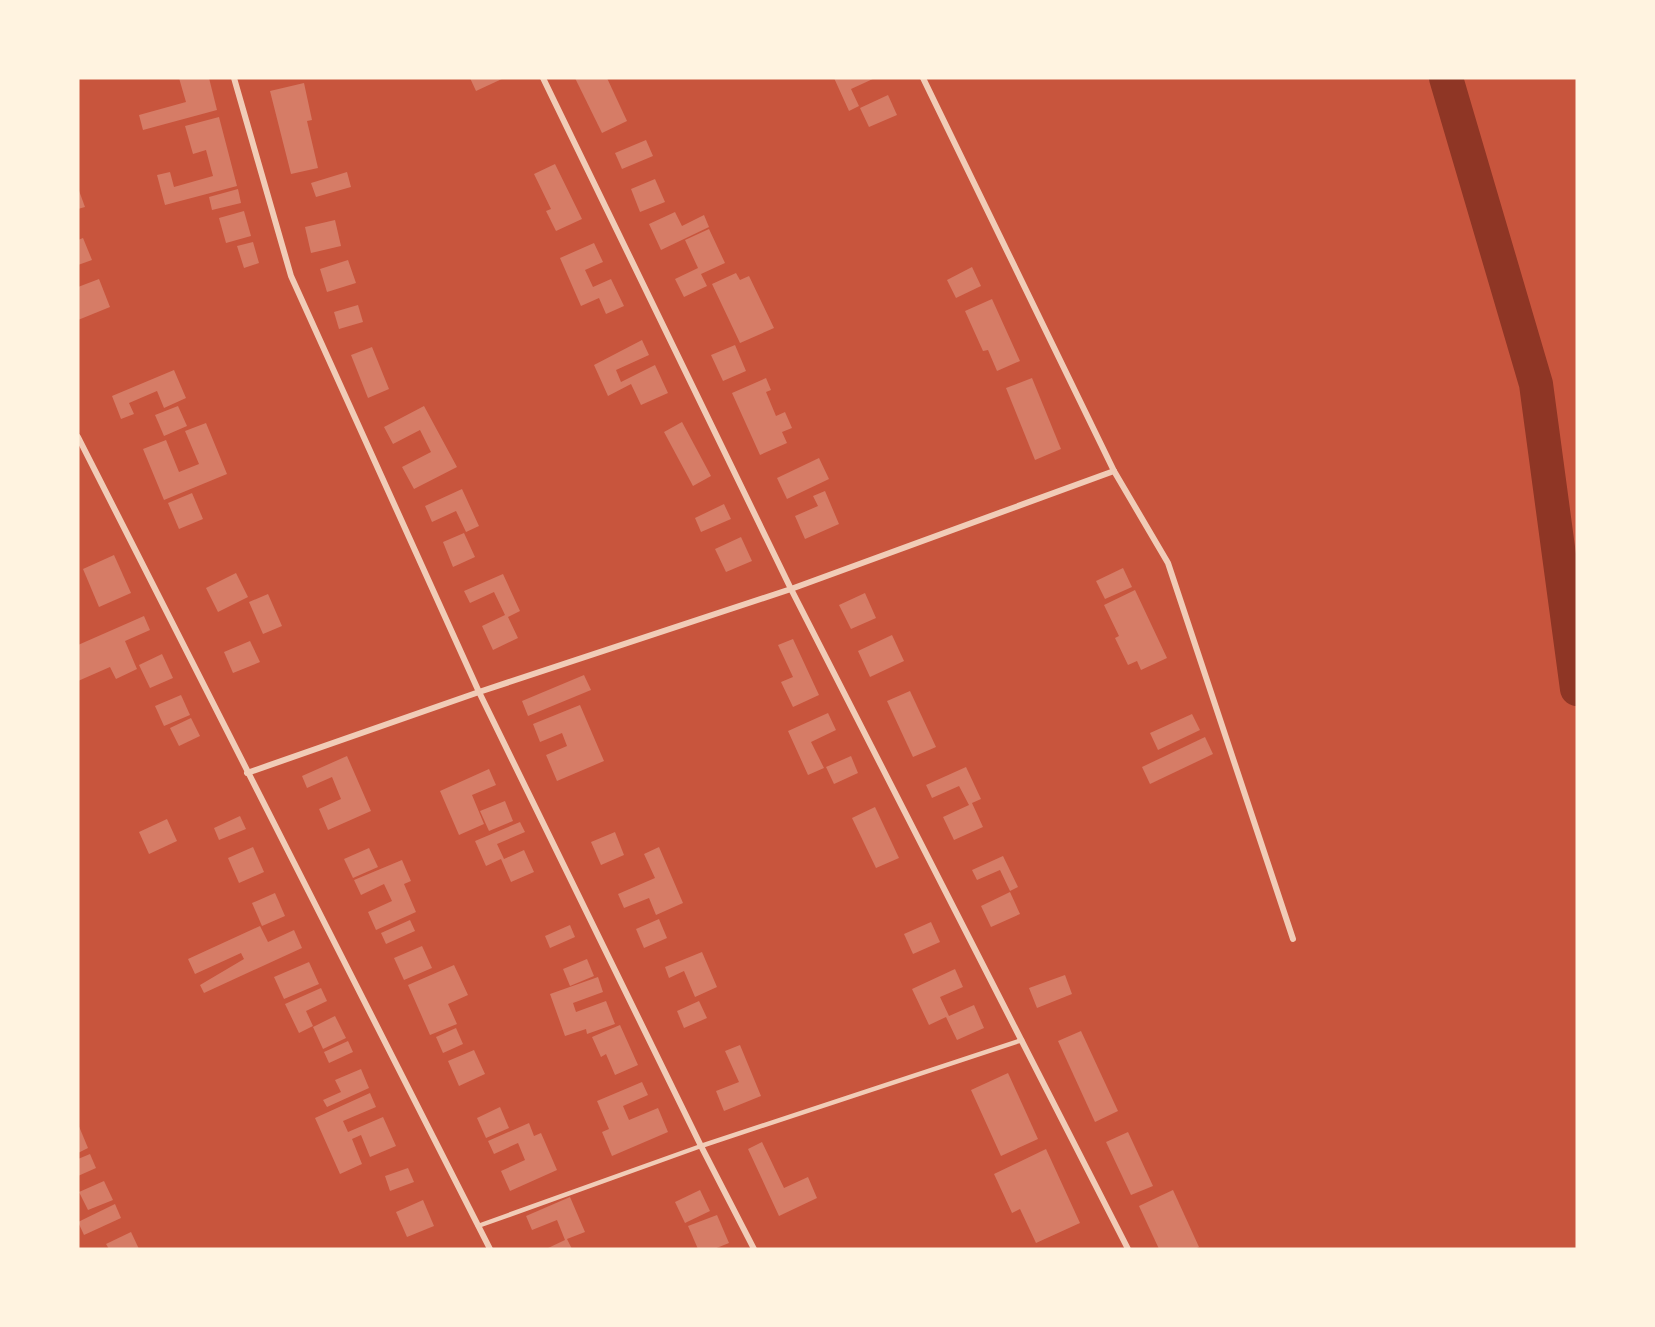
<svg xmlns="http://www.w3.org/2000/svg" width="1655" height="1327" viewBox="0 0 1655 1327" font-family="'Source Serif 4',serif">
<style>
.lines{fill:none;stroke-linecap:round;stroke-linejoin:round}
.river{stroke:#8f3625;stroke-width:34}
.building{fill:#d67c66}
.service{stroke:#f1ccb7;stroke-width:4.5}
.minor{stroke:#f1ccb7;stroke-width:6}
</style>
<rect width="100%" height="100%" fill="#c8553d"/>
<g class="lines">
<path class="river" d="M1446,78L1536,384L1577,689"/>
</g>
<g class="building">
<path d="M179,78H209L217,110L143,130L139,115L186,102Z"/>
<path d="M470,78H504L476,91Z"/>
<path d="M575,78H607L627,121L602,133Z"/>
<path d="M834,78H875L851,89L859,106L849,111Z"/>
<path d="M304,83L312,120L307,121L318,168L291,174L270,91Z"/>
<path d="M888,95L897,115L869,127L860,108Z"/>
<path d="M219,117L237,186L165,205L157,175L170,172L174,187L213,176L206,150L193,154L185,126Z"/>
<path d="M646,140L653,156L622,169L615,153Z"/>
<path d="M555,164L582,219L556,231L546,211L551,209L534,174Z"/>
<path d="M347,172L351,187L316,197L311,183Z"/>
<path d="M655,179L665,202L640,212L631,189Z"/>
<path d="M78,188L85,207L78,209Z"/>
<path d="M238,189L241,203L212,210L209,197Z"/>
<path d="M244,211L251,236L226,243L219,218Z"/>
<path d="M675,212L682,226L704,215L709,227L661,250L649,224Z"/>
<path d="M335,220L341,246L311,253L305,227Z"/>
<path d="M709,229L725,263L701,274L707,286L684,297L675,279L698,268L685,240Z"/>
<path d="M83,238L92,260L78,265V240Z"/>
<path d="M253,242L259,263L244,268L237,246Z"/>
<path d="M594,243L603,262L585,270L593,287L611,279L624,306L606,314L599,298L581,306L560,258Z"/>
<path d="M348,260L356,283L327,292L320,269Z"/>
<path d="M972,267L981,286L956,298L947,280Z"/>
<path d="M736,273L740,280L749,276L774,328L740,343L712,284Z"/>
<path d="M99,279L110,307L78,320V287Z"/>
<path d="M992,299L1020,361L997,371L988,350L983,351L965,311Z"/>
<path d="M358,305L363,322L339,329L334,312Z"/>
<path d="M642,340L649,355L616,370L621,382L655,365L668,393L641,405L631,384L608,396L594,365Z"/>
<path d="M735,345L746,371L723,381L711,355Z"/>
<path d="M372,347L389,389L368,398L351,355Z"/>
<path d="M174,370L186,398L164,408L157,391L129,403L134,414L121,419L112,396Z"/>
<path d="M766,378L771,390L766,392L776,416L785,412L792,428L782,432L787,443L760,455L732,393Z"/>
<path d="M1032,378L1061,449L1035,460L1006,388Z"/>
<path d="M178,406L187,426L164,436L155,415Z"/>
<path d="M424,406L457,467L414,489L402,467L431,452L420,430L393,444L384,427Z"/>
<path d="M682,422L711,476L693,486L664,432Z"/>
<path d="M206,423L227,474L164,500L143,449L166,440L179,472L199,464L185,431Z"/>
<path d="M819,458L829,479L787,499L777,478Z"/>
<path d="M462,489L479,526L466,532L456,511L432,522L425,506Z"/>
<path d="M825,491L839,524L805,539L795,516L818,506L813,496Z"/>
<path d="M192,493L203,519L179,529L168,503Z"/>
<path d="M724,504L731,519L701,532L695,518Z"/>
<path d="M464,533L475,557L453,567L443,542Z"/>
<path d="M741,537L752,561L726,572L715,549Z"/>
<path d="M114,555L131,593L99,607L83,569Z"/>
<path d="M1123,568L1132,587L1105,599L1096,581Z"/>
<path d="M236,573L248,597L218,612L206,588Z"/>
<path d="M503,574L520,611L508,617L518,638L493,650L482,626L505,615L494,592L470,603L464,591Z"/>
<path d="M1135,590L1167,658L1141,670L1137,661L1128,665L1115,638L1119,636L1104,605Z"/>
<path d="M865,593L876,618L851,629L839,605Z"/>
<path d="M268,594L282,626L263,634L249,602Z"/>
<path d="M144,616L150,630L125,641L137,669L116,679L110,667L78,681V645Z"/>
<path d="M892,635L904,661L870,677L858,651Z"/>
<path d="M793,639L819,695L793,707L781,682L793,677L778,645Z"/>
<path d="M250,641L260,662L233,673L224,652Z"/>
<path d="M162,654L173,678L150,688L139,665Z"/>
<path d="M584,675L591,690L528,716L522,701Z"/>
<path d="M910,691L936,747L913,757L887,701Z"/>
<path d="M181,695L190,715L164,726L155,706Z"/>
<path d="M580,705L604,761L557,781L546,755L567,746L562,733L540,742L533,724Z"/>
<path d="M828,713L836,730L811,742L824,768L808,775L788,731Z"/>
<path d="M1192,714L1200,730L1158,750L1150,733Z"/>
<path d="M191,718L200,736L179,746L170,728Z"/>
<path d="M1205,737L1213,754L1150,784L1142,767Z"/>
<path d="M347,756L371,811L328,830L319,809L341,799L332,777L307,788L302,776Z"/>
<path d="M851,756L858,773L834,784L826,767Z"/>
<path d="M966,767L981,799L972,803L983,827L954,840L943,817L969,805L959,786L932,798L926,785Z"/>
<path d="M489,769L496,785L472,795L484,824L459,835L440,791Z"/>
<path d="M505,801L513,821L489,831L480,811Z"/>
<path d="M875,807L899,858L876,868L852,818Z"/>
<path d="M240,816L246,829L219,840L214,828Z"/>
<path d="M167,819L177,841L149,854L139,832Z"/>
<path d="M520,822L525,832L497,844L504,859L524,850L534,872L511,882L501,859L486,866L475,841Z"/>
<path d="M615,832L624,855L601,865L591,842Z"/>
<path d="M253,847L264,872L239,883L228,858Z"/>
<path d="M659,847L683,903L656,915L649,898L624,908L618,894L655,878L644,854Z"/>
<path d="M369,848L378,867L353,878L344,859Z"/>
<path d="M1003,856L1018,887L1010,891L1000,870L977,880L972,870Z"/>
<path d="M402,860L411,881L404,884L416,912L376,930L368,912L392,901L384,884L361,895L354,880Z"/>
<path d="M1010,892L1020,914L991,927L981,906Z"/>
<path d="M275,893L285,916L262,926L252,903Z"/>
<path d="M659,919L667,938L644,948L636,929Z"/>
<path d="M410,920L415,931L386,944L381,933Z"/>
<path d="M931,922L940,942L913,954L904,934Z"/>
<path d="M570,925L575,937L550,948L545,936Z"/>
<path d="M260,926L268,942L294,930L302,948L204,993L200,985L244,959L241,953L195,974L188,959Z"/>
<path d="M422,946L432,968L404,980L394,958Z"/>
<path d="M702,952L717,987L695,997L684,971L669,978L665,967Z"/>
<path d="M587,959L594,976L570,986L563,969Z"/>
<path d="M309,962L319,984L284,999L274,977Z"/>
<path d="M454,965L468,995L448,1004L457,1024L430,1035L408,985Z"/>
<path d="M955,969L963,987L940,997L949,1016L974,1005L984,1028L957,1040L946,1017L929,1025L912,989Z"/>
<path d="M1065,975L1072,994L1037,1008L1029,988Z"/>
<path d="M598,977L603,992L573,1003L576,1012L606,1001L615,1024L587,1034L586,1029L565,1036L550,994Z"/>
<path d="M321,988L327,1001L306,1011L313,1026L299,1033L285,1004Z"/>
<path d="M699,1001L707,1018L684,1028L677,1011Z"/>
<path d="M335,1016L346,1038L323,1049L313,1027Z"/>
<path d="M620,1025L638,1065L615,1075L606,1054L601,1057L592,1037Z"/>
<path d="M456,1028L463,1044L443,1053L436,1037Z"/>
<path d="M1081,1031L1118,1111L1095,1122L1058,1041Z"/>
<path d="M348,1041L353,1052L329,1063L324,1052Z"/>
<path d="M740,1045L761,1096L724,1111L716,1091L739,1082L725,1051Z"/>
<path d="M474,1050L485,1074L459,1086L448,1061Z"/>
<path d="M361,1069L369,1088L327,1107L323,1100L341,1092L335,1080Z"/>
<path d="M1008,1073L1038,1139L1001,1156L971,1090Z"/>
<path d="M642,1082L648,1095L623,1106L629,1120L658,1108L668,1132L612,1156L602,1132L609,1129L597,1101Z"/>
<path d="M370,1093L376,1107L343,1121L348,1132L383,1117L396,1146L370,1157L361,1135L352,1139L362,1164L340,1174L315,1118Z"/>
<path d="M500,1107L509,1128L486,1138L477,1118Z"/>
<path d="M529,1123L534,1136L541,1133L557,1170L510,1191L501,1171L525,1160L518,1143L494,1154L488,1141Z"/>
<path d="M78,1124L88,1148L78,1153Z"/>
<path d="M1128,1132L1153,1186L1131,1195L1106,1142Z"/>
<path d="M762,1142L784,1188L808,1177L817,1198L779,1216L748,1149Z"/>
<path d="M1046,1149L1080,1223L1036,1243L1020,1209L1012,1213L994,1174Z"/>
<path d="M90,1154L96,1168L78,1176V1159Z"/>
<path d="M408,1168L414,1182L390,1191L385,1176Z"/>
<path d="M104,1181L113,1200L88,1210L79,1192Z"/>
<path d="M700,1190L710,1211L685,1223L675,1202Z"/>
<path d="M1173,1190L1199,1247L1195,1249H1159L1139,1206Z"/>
<path d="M570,1197L585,1232L567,1239L572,1249H546L565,1240L557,1220L532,1230L526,1216Z"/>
<path d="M423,1200L434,1226L407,1237L396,1212Z"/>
<path d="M115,1204L121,1218L84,1235L78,1222Z"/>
<path d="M717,1215L729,1243L714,1249H698L688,1226Z"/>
<path d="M131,1232L139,1249H109L106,1244Z"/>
</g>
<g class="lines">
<path class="service" d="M478,1226L701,1146L1022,1040"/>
<g class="minor">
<path d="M234,78L291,276L479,692L701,1146L754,1249"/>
<path d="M543,78L791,589L1128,1249"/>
<path d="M923,78L1114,471L1168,563L1293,939"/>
<path d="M78,437L490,1249"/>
<path d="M247,773L479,692L791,589L1114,471"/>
</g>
</g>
<rect width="1655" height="1327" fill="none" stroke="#fff3e0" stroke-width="159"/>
</svg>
